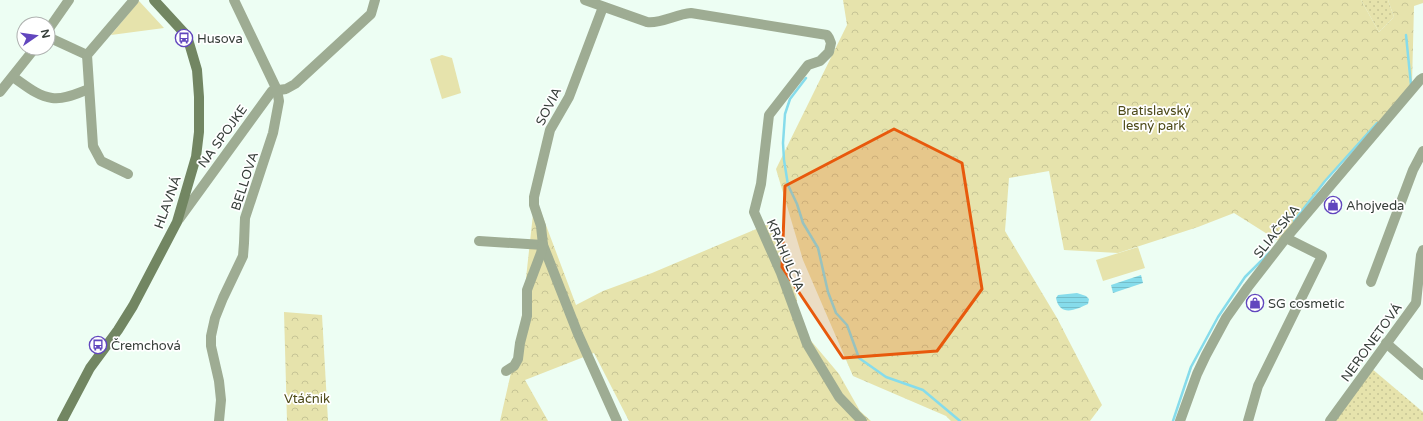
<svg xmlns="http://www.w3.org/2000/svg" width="1423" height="421" viewBox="0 0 1423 421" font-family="'Varela Round',sans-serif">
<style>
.grass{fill:url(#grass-dots)}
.forest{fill:url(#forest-crowns)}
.green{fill:#e6e3ac}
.water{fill:url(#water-rules)}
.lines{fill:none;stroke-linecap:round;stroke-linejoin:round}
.stream{stroke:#86dceb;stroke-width:2.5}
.street{stroke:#9eac93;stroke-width:10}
.secondary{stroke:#728662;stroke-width:10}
.marked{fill:#e8590c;fill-opacity:0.2;stroke:#e8590c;stroke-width:3;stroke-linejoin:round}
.labels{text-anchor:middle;stroke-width:3.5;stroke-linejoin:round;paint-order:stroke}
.poi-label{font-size:13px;fill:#363e39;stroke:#fff;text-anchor:start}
.street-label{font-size:13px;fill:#363e39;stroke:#fff}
.park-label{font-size:13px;fill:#4d4a18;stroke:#fff}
</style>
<defs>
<pattern id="grass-dots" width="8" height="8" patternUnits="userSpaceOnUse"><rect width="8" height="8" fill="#e6e3ac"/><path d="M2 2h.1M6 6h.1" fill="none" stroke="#c6c495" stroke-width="1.8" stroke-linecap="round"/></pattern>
<pattern id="forest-crowns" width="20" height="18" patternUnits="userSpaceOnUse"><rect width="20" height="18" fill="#e6e3ac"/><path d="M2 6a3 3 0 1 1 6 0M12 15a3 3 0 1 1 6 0" fill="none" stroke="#c6c495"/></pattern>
<pattern id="water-rules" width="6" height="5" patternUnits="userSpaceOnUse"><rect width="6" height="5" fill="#86dceb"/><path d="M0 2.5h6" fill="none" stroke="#74beca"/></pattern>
</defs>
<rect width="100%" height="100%" fill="#edfef3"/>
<g class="grass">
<path d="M1361,0H1388L1394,17L1379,32Z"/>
<path d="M1371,368L1423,412V421H1334Z"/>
</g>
<g class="forest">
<path d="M843,0H1361L1379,32L1394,17L1388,0H1423V3L1414,6L1412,84L1325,181L1280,242L1234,213L1198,227L1118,253L1064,250L1049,171L1009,178L1005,231L1057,318L1102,405L1090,421H951L946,416L853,376L803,260L776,169L847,25Z"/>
<path d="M535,196L576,305L603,291L652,273L768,224L784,250L790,267L797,299L796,323L839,374L860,411L871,421H629L594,353L525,380L548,421H500L520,333Z"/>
<path d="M284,312L322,315L328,421H287Z"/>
</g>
<g class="green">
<path d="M139,1L164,28L111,35Z"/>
<path d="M442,55L452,58L461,93L442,99L430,59Z"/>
<path d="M1138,247L1145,268L1103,281L1096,260Z"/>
</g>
<g class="water">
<path d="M1141,275L1143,283L1113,293L1111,285Z"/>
<path d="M1077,293L1086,296L1089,299L1088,304C1077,309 1060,318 1056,298L1058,295Z"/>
</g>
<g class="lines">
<g class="stream">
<path d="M1406,35L1411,85"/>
<path d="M806,78L790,99L785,114L783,143L784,160L788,185L797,204L803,223L818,248L828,292L836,313L847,325L859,358L886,377L923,390L960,421"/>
<path d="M1294,221L1325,181L1377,123"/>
<path d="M1173,421L1191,367L1218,317L1245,277L1270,252"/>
</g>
<g class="street">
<path d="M585,0L647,22C661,24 676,14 691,13L827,35L829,38L831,43L829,52L820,61L808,65L769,115L761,184L754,212L781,273L807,344L839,397L862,421"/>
<path d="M603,7L569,97L550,130L534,197V205L541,226L543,245L578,334L617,421"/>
<path d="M48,30L69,0"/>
<path d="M48,37L87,55"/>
<path d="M13,77C25,85 37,96 52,98C64,100 78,93 89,89"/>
<path d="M0,92L35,48"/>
<path d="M128,174L101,161L93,146L87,55L134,0"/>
<path d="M179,219L272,91L286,89L295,84L371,14L375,0"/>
<path d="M479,241L543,245"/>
<path d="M1371,282L1413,170L1423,151"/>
<path d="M1386,343L1423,375"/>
<path d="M506,371L514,366L518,359L520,343L527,316V290L541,253L543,245"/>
<path d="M219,421L221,400L219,381L211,346V336L215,318L223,298L243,256L244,243L245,218L273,133L279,101L277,90L234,0"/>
<path d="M1180,421L1197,374L1206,355L1226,318L1248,287L1286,238L1420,80L1423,78"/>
<path d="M1248,421L1258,386L1322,256L1286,238"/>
<path d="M1330,421L1416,303L1421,255L1423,250"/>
</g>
<path class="secondary" d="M62,421L90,368L118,330L133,306L177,222L196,157L199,132V97L197,70L187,36L154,0"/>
</g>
<path class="marked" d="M894,129L962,163L982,289L937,351L843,358L782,267L785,186Z"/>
<defs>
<symbol id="bus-ring" viewBox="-11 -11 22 22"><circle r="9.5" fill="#fff" stroke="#6146be" stroke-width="1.5"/><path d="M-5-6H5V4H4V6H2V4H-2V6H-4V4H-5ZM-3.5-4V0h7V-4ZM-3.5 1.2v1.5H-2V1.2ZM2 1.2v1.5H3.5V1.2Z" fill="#6146be"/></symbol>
<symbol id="shop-ring" viewBox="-11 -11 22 22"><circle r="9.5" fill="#fff" stroke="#6146be" stroke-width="1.5"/><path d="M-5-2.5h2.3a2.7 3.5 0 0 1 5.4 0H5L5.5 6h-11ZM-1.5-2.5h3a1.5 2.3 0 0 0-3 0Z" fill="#6146be"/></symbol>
</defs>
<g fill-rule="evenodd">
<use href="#bus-ring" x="174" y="28" width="20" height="20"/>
<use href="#shop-ring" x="1323" y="195" width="20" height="20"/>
<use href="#shop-ring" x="1245" y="293" width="20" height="20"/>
<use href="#bus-ring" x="88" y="335" width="20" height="20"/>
</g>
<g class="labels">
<g class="poi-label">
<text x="197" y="43">Husova</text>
<text x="1346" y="210">Ahojveda</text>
<text x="1268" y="308">SG cosmetic</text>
<text x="111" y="350">Čremchová</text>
</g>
<g class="street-label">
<text transform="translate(548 106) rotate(-63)" y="5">SOVIA</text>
<text transform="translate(222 136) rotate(-54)" y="5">NA SPOJKE</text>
<text transform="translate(244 181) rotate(-72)" y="5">BELLOVA</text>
<text transform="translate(167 202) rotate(-70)" y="5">HLAVNÁ</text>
<text transform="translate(1276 231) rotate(-51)" y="5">SLIAČSKA</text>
<text transform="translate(786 255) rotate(67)" y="5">KRAHULČIA</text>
<text transform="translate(1371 342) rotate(-54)" y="5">NERONETOVÁ</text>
</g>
<g class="park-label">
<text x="1154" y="115">Bratislavský<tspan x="1154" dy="15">lesný park</tspan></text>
<text x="307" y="403">Vtáčnik</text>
</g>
</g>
<g transform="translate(36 36) rotate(77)"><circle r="19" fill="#ffffff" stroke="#afb2b0"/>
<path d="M0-3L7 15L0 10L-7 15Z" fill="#6146be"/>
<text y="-6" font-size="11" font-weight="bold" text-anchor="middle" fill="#363e39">N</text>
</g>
</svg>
